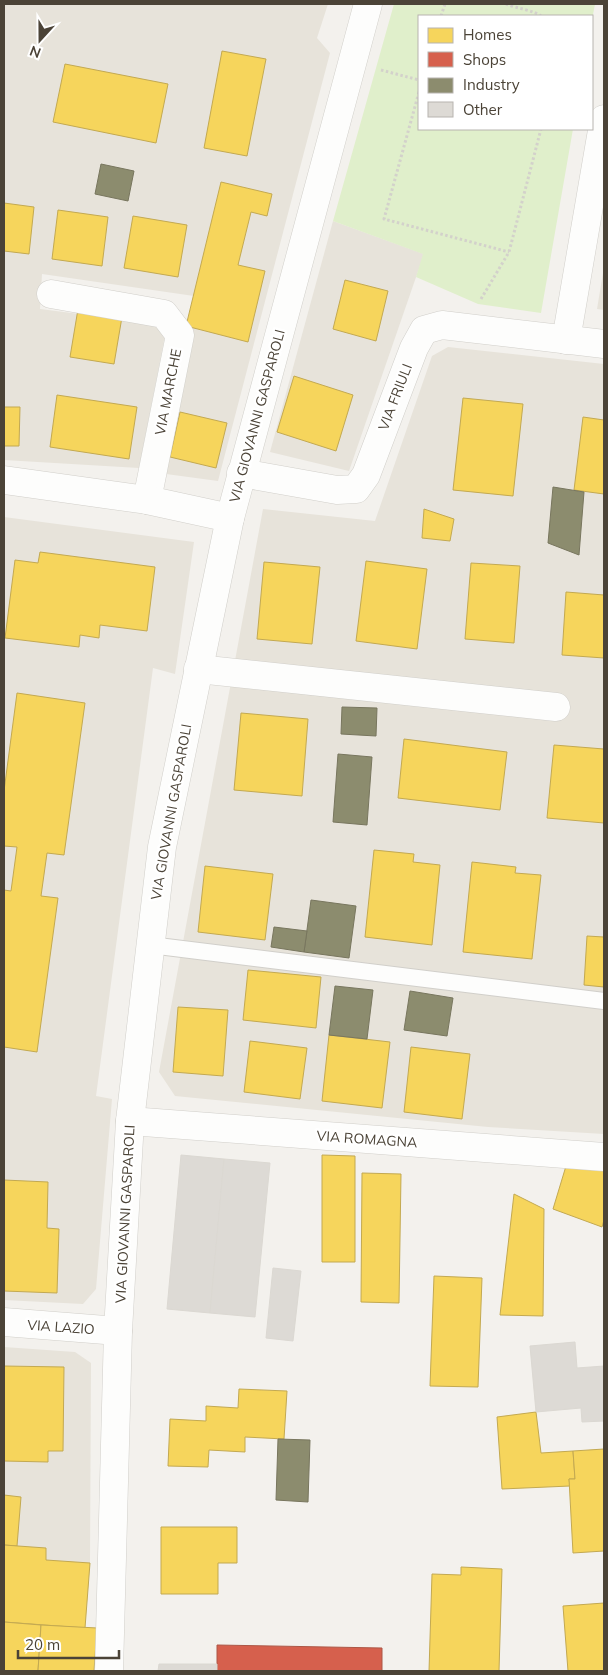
<svg xmlns="http://www.w3.org/2000/svg" width="608" height="1675" viewBox="0 0 608 1675" font-family="Mulish,sans-serif">
<style>
.residential{fill:#e7e3da}
.green{fill:#e0efcb}
.homes{fill:#f6d55c;stroke:#c3a951}
.shops{fill:#d6604d;stroke:#ac5746}
.industry{fill:#8c8c6e;stroke:#78765e}
.building{fill:#dddad5;stroke:#dbd8d2}
.lines{fill:none;stroke-linecap:round;stroke-linejoin:round}
.service-casing{stroke:#d1cfca;stroke-width:18}
.minor-casing{stroke:#d1cfca;stroke-width:29}
.path{stroke:#d3d1cb;stroke-width:3;stroke-dasharray:2.5 2.5;stroke-linecap:butt}
.service{stroke:#fdfdfc;stroke-width:16}
.minor{stroke:#fdfdfc;stroke-width:28}
.labels{text-anchor:middle;stroke-width:5;stroke-linejoin:round;paint-order:stroke}
.street-label{font-size:14px;fill:#4b4337;stroke:#fff}
</style>
<rect width="100%" height="100%" fill="#f3f1ed"/>
<g class="residential">
<path d="M4,4H328L317,38L330,53L218,481L166,474L194,296L42,274L40,309L158,324L166,330L139,468L4,460Z"/>
<path d="M333,221L424,254L349,471L270,452Z"/>
<path d="M604,267V310L597,309Z"/>
<path d="M448,347L604,364V1134L488,1127L175,1096L159,1072L263,509L375,521L432,356Z"/>
<path d="M4,517L194,542L175,674L153,668L96,1096L112,1099L96,1289L83,1304L4,1300Z"/>
<path d="M4,1347L75,1352L91,1363L90,1563L85,1627L97,1628L94,1671H4Z"/>
</g>
<path class="green" d="M394,4H595L592,20V16H419V129H573L541,313L478,304L416,277L423,254L333,221Z"/>
<g class="homes">
<path d="M222,51L266,59L247,156L204,148Z"/>
<path d="M65,64L168,84L156,143L53,122Z"/>
<path d="M221,182L272,194L267,216L251,212L238,265L265,271L248,342L186,326Z"/>
<path d="M4,203L34,207L29,254L4,251Z"/>
<path d="M58,210L108,217L102,266L52,259Z"/>
<path d="M133,216L187,225L178,277L124,268Z"/>
<path d="M345,280L388,291L376,341L333,329Z"/>
<path d="M78,309L122,317L114,364L70,357Z"/>
<path d="M294,376L353,395L336,451L277,432Z"/>
<path d="M57,395L137,407L129,459L50,447Z"/>
<path d="M463,398L523,404L513,496L453,490Z"/>
<path d="M4,407H20L19,446H4Z"/>
<path d="M180,412L227,423L216,468L170,457Z"/>
<path d="M583,417L604,420V494L574,490Z"/>
<path d="M424,509L454,519L450,541L422,538Z"/>
<path d="M40,552L155,567L147,631L100,625L99,638L80,635L79,647L5,638L15,560L38,563Z"/>
<path d="M366,561L427,569L417,649L356,641Z"/>
<path d="M264,562L320,567L312,644L257,639Z"/>
<path d="M471,563L520,566L514,643L465,639Z"/>
<path d="M566,592L604,595V658L562,655Z"/>
<path d="M17,693L85,703L64,855L47,853L41,896L58,898L37,1052L4,1047V890L11,891L17,847L4,846V791Z"/>
<path d="M241,713L308,719L302,796L234,790Z"/>
<path d="M404,739L507,752L500,810L398,798Z"/>
<path d="M554,745L604,749V823L547,818Z"/>
<path d="M374,850L414,854L413,862L440,865L432,945L365,937Z"/>
<path d="M472,862L516,867L515,873L541,875L532,959L463,952Z"/>
<path d="M205,866L273,874L265,940L198,932Z"/>
<path d="M587,936L604,937V987L584,985Z"/>
<path d="M248,970L321,977L316,1028L243,1020Z"/>
<path d="M178,1007L228,1010L223,1076L173,1072Z"/>
<path d="M329,1035L390,1042L382,1108L322,1101Z"/>
<path d="M250,1041L307,1048L300,1099L244,1092Z"/>
<path d="M411,1047L470,1054L462,1119L404,1112Z"/>
<path d="M322,1155L355,1156V1262H322Z"/>
<path d="M566,1166L604,1170V1220L602,1227L553,1209Z"/>
<path d="M362,1173L401,1174L399,1303L361,1302Z"/>
<path d="M4,1180L48,1182L47,1228L59,1229L57,1293L4,1291Z"/>
<path d="M514,1194L544,1209L543,1316L500,1315Z"/>
<path d="M434,1276L482,1278L478,1387L430,1386Z"/>
<path d="M4,1366L64,1367L63,1451H48V1462L4,1461Z"/>
<path d="M239,1389L287,1391L284,1439L245,1437V1452L209,1450L208,1467L168,1466L170,1419L206,1421V1406L238,1408Z"/>
<path d="M536,1412L541,1453L573,1451L575,1479H569L570,1486L502,1489L497,1417Z"/>
<path d="M604,1449V1551L573,1553L569,1479H575L573,1451Z"/>
<path d="M4,1495L21,1497L17,1546L4,1545Z"/>
<path d="M161,1527H237V1563H218V1594H161Z"/>
<path d="M4,1545L46,1548V1560L90,1563L85,1628L4,1622Z"/>
<path d="M461,1567L502,1569L499,1671H429L432,1574L461,1575Z"/>
<path d="M604,1603V1671H568L563,1606Z"/>
<path d="M4,1622L41,1625L38,1671H4Z"/>
<path d="M41,1625L97,1628L94,1671H38Z"/>
</g>
<path class="shops" d="M217,1645L382,1648V1671H217Z"/>
<g class="industry">
<path d="M101,164L134,171L128,201L95,194Z"/>
<path d="M553,487L584,492L579,555L548,543Z"/>
<path d="M342,707L377,708L376,736L341,734Z"/>
<path d="M338,754L372,757L367,825L333,822Z"/>
<path d="M311,900L356,906L349,958L304,952Z"/>
<path d="M274,927L307,931L304,952L271,947Z"/>
<path d="M335,986L373,990L367,1039L329,1035Z"/>
<path d="M410,991L453,998L447,1036L404,1030Z"/>
<path d="M278,1439L310,1440L308,1502L276,1500Z"/>
</g>
<g class="building">
<path d="M181,1155L224,1159L210,1313L167,1309Z"/>
<path d="M224,1159L270,1163L255,1317L210,1313Z"/>
<path d="M273,1268L301,1271L293,1341L266,1338Z"/>
<path d="M575,1342L577,1368L604,1366V1421L582,1422L581,1408L536,1412L530,1346Z"/>
<path d="M159,1664H217V1671H158Z"/>
</g>
<g class="lines">
<defs>
<path id="service" d="M150,945L604,1001"/>
<g id="minor">
<path d="M51,294L164,314L180,335L147,500"/>
<path d="M566,340L604,119"/>
<path d="M241,473L337,490L356,489L366,475L414,348L424,330L442,325L604,344"/>
<path d="M4,480L147,500L230,518"/>
<path d="M198,669L556,707"/>
<path d="M130,1121L604,1157"/>
<path d="M4,1322L118,1331"/>
<path d="M109,1671L118,1331L130,1121L162,847L230,518L368,4"/>
</g>
</defs>
<use href="#service" class="service-casing"/>
<use href="#minor" class="minor-casing"/>
<g class="path">
<path d="M506,4C516,8 535,11 541,16"/>
<path d="M441,16L445,4"/>
<path d="M381,70L419,80"/>
<path d="M419,92L384,219L509,252"/>
<path d="M481,299L509,252L541,129"/>
</g>
<use href="#service" class="service"/>
<use href="#minor" class="minor"/>
</g>
<g class="labels">
<g class="street-label">
<text transform="translate(168 392) rotate(-79)" y="5">VIA MARCHE</text>
<text transform="translate(395 397) rotate(-69)" y="5">VIA FRIULI</text>
<text transform="translate(257 416) rotate(-75)" y="5">VIA GIOVANNI GASPAROLI</text>
<text transform="translate(171 812) rotate(-80)" y="5">VIA GIOVANNI GASPAROLI</text>
<text transform="translate(367 1139) rotate(4)" y="5">VIA ROMAGNA</text>
<text transform="translate(125 1214) rotate(-87)" y="5">VIA GIOVANNI GASPAROLI</text>
<text transform="translate(61 1327) rotate(4)" y="5">VIA LAZIO</text>
</g>
</g>
<rect width="608" height="1675" fill="none" stroke="#4b4337" stroke-width="10"/>
<rect x="418" y="15" width="175" height="115" fill="#ffffff" stroke="#b7b4af"/>
<rect x="428" y="28" width="25" height="15" fill="#f6d55c" stroke="#b7b4af"/>
<text x="463" y="40" font-size="15" fill="#4b4337">Homes</text>
<rect x="428" y="52" width="25" height="15" fill="#d6604d" stroke="#b7b4af"/>
<text x="463" y="65" font-size="15" fill="#4b4337">Shops</text>
<rect x="428" y="78" width="25" height="15" fill="#8c8c6e" stroke="#b7b4af"/>
<text x="463" y="90" font-size="15" fill="#4b4337">Industry</text>
<rect x="428" y="102" width="25" height="15" fill="#dddad5" stroke="#b7b4af"/>
<text x="463" y="115" font-size="15" fill="#4b4337">Other</text>
<g transform="translate(40 40) rotate(201)" stroke="#ffffff" stroke-width="4" paint-order="stroke">
<path d="M0-4L9 19L0 12L-9 19Z" fill="#4b4337"/>
<text y="-8" font-size="14" font-weight="bold" text-anchor="middle" fill="#4b4337">N</text>
</g>
<path d="M18 1650v8h101v-8" fill="none" stroke="#4b4337" stroke-width="2.5"/>
<text x="25" y="1650" font-size="15" fill="#4b4337" stroke="#ffffff" stroke-width="4" paint-order="stroke">20 m</text>
</svg>
